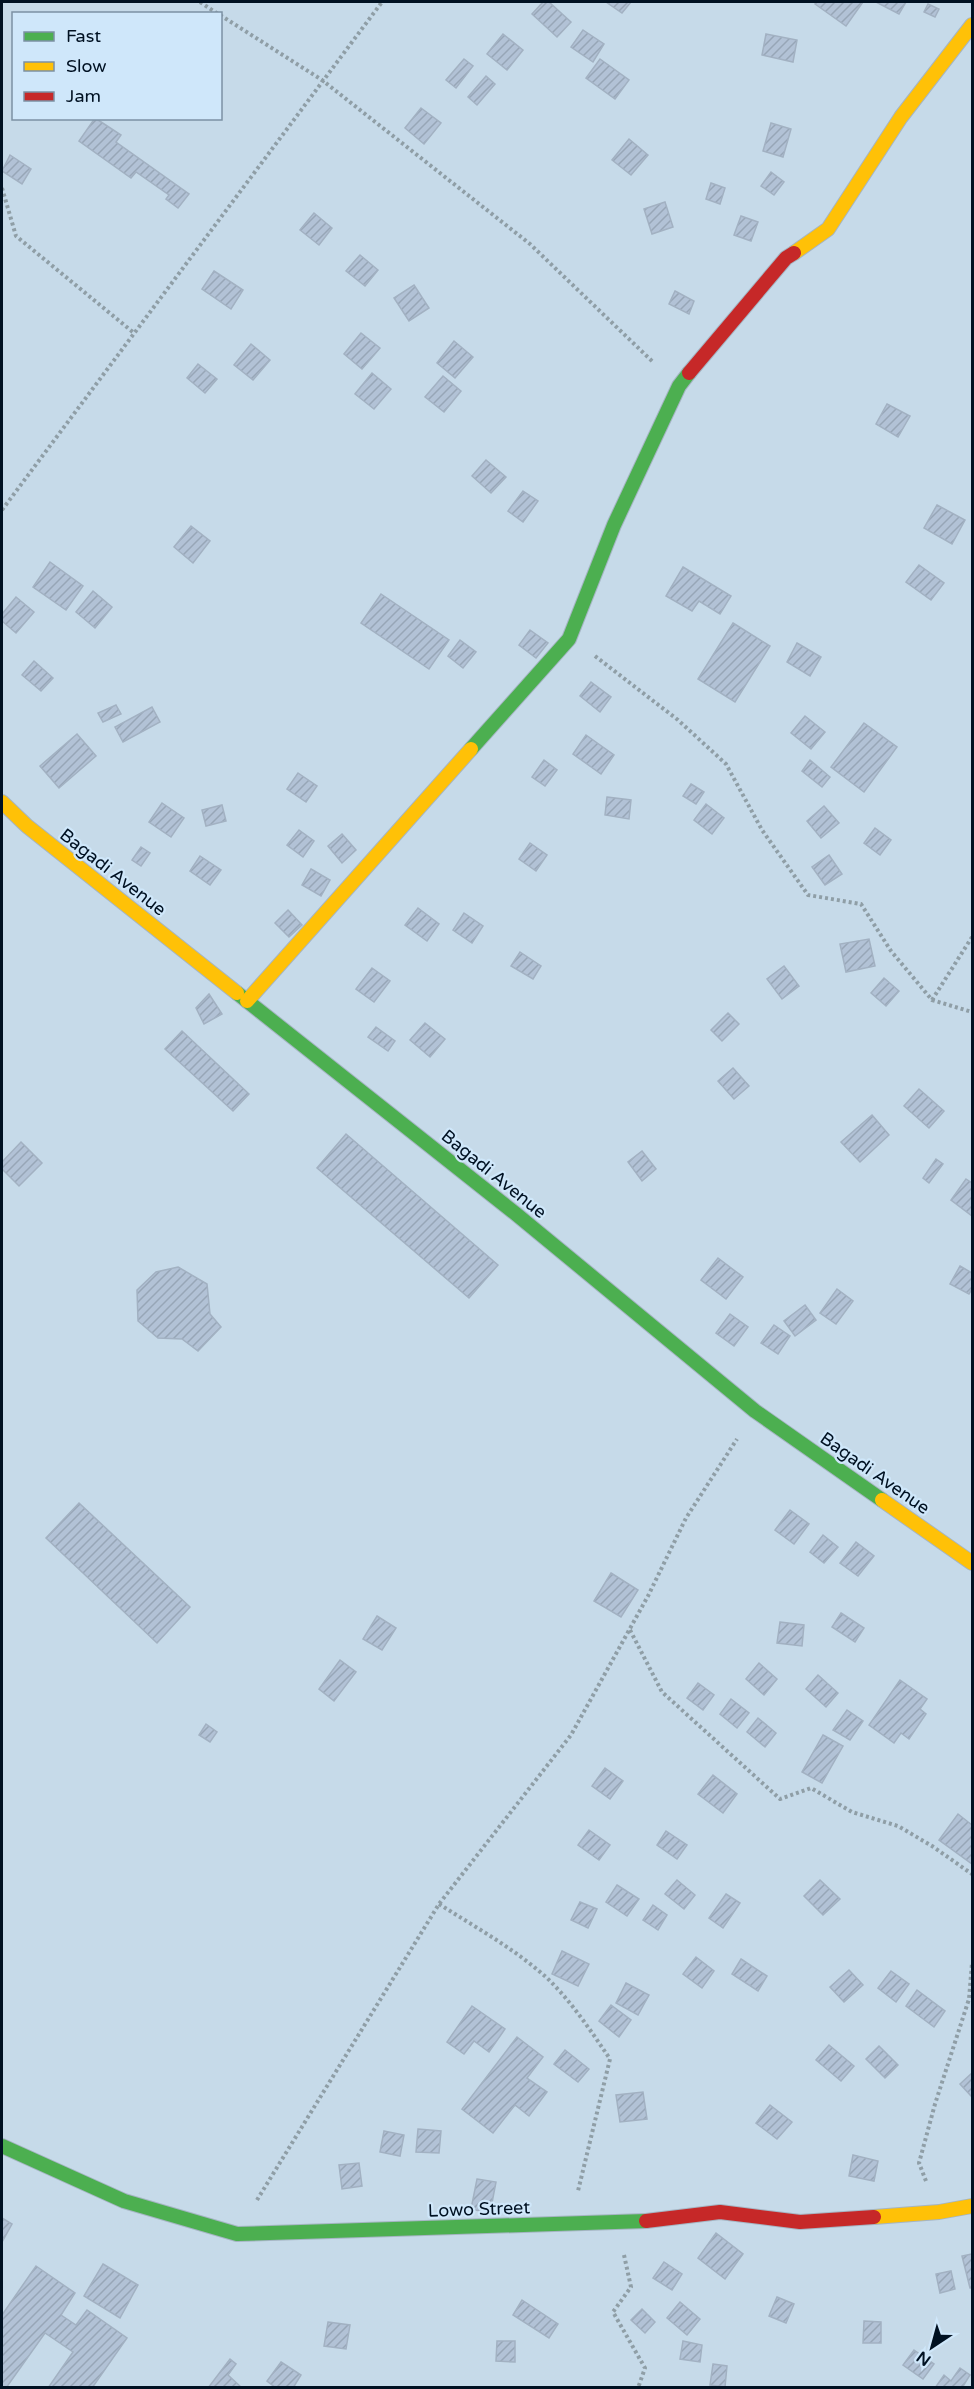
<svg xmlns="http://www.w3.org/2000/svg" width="974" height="2389" viewBox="0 0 974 2389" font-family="'Varela Round',sans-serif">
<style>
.building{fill:url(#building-hatch);stroke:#a2b1c2;stroke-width:1.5}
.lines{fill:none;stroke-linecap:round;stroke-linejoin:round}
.fast-casing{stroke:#a5b5c3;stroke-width:16}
.slow-casing{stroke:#a5b5c3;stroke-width:16}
.jam-casing{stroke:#a5b5c3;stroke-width:16}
.path{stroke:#8f9ea6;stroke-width:4;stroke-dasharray:3 3;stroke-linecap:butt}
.fast{stroke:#4caf50;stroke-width:14}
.slow{stroke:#ffc107;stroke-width:14}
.jam{stroke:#c62828;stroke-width:14}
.labels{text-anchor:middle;stroke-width:4.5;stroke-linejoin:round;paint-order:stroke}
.street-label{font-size:18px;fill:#012;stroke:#cfe7fa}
</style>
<defs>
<pattern id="building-hatch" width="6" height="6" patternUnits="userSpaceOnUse" patternTransform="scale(1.5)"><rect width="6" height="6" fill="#b2c2d6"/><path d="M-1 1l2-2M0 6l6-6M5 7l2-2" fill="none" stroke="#97a6b7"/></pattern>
</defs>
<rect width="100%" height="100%" fill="#c6dae9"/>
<g class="building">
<path d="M543,2H549L571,22L557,37L532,14Z"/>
<path d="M606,2H631L622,13Z"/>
<path d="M817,2H863L846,26L815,4Z"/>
<path d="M876,2H906L899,14Z"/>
<path d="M928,4L939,9L935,17L924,12Z"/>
<path d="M583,30L604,44L593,62L571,47Z"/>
<path d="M503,34L523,50L507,70L487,54Z"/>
<path d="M766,34L797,40L793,62L762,55Z"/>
<path d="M464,59L473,66L456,88L446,80Z"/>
<path d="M600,59L629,80L615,99L586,78Z"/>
<path d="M486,76L495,84L477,105L468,97Z"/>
<path d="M421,108L441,123L424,144L405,128Z"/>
<path d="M95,118L121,135L116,142L189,194L178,208L166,199L169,195L136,172L131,178L79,141Z"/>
<path d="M771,123L791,129L783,157L763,151Z"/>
<path d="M629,139L648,155L631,175L612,160Z"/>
<path d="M10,155L31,169L22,184L2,171Z"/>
<path d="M771,172L784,182L774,195L761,186Z"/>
<path d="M711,183L725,188L720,204L706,199Z"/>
<path d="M665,202L673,227L652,234L644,209Z"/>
<path d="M314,213L332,228L319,245L300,230Z"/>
<path d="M741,216L758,222L751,241L734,235Z"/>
<path d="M360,255L378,270L365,286L346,271Z"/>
<path d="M214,271L243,290L231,309L202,289Z"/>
<path d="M414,285L429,308L409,321L394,298Z"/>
<path d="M675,291L694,301L689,314L669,304Z"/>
<path d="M361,333L380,348L362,369L344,354Z"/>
<path d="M454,341L473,357L455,378L437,363Z"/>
<path d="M251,344L270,360L253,380L234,365Z"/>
<path d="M198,364L217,379L205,393L187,378Z"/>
<path d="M372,373L391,389L374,409L355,394Z"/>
<path d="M443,376L461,391L444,412L425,397Z"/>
<path d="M887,404L910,416L898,437L876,424Z"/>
<path d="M486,460L506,477L491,493L472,476Z"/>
<path d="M523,491L538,501L523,522L508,511Z"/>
<path d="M937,505L965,520L952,544L924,528Z"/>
<path d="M191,526L210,541L193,563L174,547Z"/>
<path d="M50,562L83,586L66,610L33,587Z"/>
<path d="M919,565L944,583L931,600L906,582Z"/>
<path d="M683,567L731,596L720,614L699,601L692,611L666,596Z"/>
<path d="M93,591L112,607L95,628L76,612Z"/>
<path d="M381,594L449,640L429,669L361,623Z"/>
<path d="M16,597L34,612L16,633L2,621V614Z"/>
<path d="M733,623L770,646L735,702L698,679Z"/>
<path d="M530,630L548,643L536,658L519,645Z"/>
<path d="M460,640L476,652L463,668L448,656Z"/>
<path d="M797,643L821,657L810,676L787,662Z"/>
<path d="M34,661L53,678L41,691L22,675Z"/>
<path d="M591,682L611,697L600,712L580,696Z"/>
<path d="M116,705L121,714L103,722L98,713Z"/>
<path d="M152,707L160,722L123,742L115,727Z"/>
<path d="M805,716L825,732L811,749L791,733Z"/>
<path d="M864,723L897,747L864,792L831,767Z"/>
<path d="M77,734L96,756L59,788L40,766Z"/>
<path d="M586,735L614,755L601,774L573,754Z"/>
<path d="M544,760L557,770L545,786L532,777Z"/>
<path d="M810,760L830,777L822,787L802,771Z"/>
<path d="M298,773L317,786L306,802L287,789Z"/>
<path d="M691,784L704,792L696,804L683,796Z"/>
<path d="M607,797L631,800L629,819L605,815Z"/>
<path d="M162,803L184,818L171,837L149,822Z"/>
<path d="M706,804L724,818L712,834L694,820Z"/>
<path d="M222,805L226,821L206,826L202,810Z"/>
<path d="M824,806L839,823L821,838L807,821Z"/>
<path d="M875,828L891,840L880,855L864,843Z"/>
<path d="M299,830L314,841L303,857L287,845Z"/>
<path d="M342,834L356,850L342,863L328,846Z"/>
<path d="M530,843L547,855L536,871L519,859Z"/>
<path d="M141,847L150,853L141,866L132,860Z"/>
<path d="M829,855L842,874L825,885L812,867Z"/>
<path d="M200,856L221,870L210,885L190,871Z"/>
<path d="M311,869L330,880L321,896L302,885Z"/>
<path d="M418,908L439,924L427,941L405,925Z"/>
<path d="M288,910L302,925L289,937L275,923Z"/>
<path d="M464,913L483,926L472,943L453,930Z"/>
<path d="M869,939L875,966L846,972L840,944Z"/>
<path d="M520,952L541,966L533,979L511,966Z"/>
<path d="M784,966L799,986L782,999L767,979Z"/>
<path d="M372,968L390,981L374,1002L356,989Z"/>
<path d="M884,978L899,991L886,1006L871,993Z"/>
<path d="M209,994L222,1014L204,1024L196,1008Z"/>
<path d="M728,1013L739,1024L722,1041L711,1030Z"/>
<path d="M425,1023L445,1039L430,1057L410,1040Z"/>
<path d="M376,1027L395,1041L388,1051L368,1037Z"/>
<path d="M182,1031L249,1094L233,1111L165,1049Z"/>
<path d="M733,1068L749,1086L734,1099L718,1081Z"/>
<path d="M919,1089L944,1111L929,1128L904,1106Z"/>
<path d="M872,1115L889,1135L860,1162L841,1142Z"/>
<path d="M346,1134L498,1265L469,1298L317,1168Z"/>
<path d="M21,1142L42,1163L19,1186L2,1169V1162Z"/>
<path d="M642,1151L656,1169L642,1181L628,1162Z"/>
<path d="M936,1159L943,1164L929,1183L923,1178Z"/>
<path d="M966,1179L972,1183V1216L951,1200Z"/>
<path d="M718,1258L743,1277L726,1299L701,1280Z"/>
<path d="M960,1266L972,1273V1289L969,1294L950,1284Z"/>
<path d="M178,1267L207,1284L210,1314L221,1327L198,1351L182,1339L158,1338L138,1321L137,1290L156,1272Z"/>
<path d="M837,1289L853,1301L836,1324L820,1313Z"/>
<path d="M805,1305L816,1320L795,1336L784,1321Z"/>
<path d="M730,1314L748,1327L734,1346L716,1333Z"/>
<path d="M774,1325L790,1336L778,1354L761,1343Z"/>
<path d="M79,1503L190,1607L157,1643L46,1538Z"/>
<path d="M790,1510L809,1524L794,1544L775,1530Z"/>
<path d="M823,1535L838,1547L824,1563L810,1552Z"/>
<path d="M856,1542L874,1556L858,1576L840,1563Z"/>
<path d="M611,1573L638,1590L621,1617L594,1601Z"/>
<path d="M841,1613L864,1628L855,1642L832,1627Z"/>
<path d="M377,1616L396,1628L382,1650L363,1639Z"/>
<path d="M780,1622L804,1625L802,1646L777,1643Z"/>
<path d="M340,1660L356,1672L334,1701L319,1689Z"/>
<path d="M759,1663L777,1679L764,1695L746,1679Z"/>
<path d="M818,1675L838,1693L826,1707L806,1689Z"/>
<path d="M900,1680L927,1699L920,1709L926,1714L909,1739L901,1733L894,1743L869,1725Z"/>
<path d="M698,1683L714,1695L703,1710L687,1698Z"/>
<path d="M731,1699L749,1713L737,1728L720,1714Z"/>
<path d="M847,1710L863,1721L850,1740L833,1730Z"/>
<path d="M758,1718L776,1733L765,1747L747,1732Z"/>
<path d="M206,1724L217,1732L210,1742L199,1735Z"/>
<path d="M823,1735L843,1746L822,1783L802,1772Z"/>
<path d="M605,1768L623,1781L610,1799L592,1786Z"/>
<path d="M713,1775L737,1794L723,1813L698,1794Z"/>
<path d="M958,1814L972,1825V1864L939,1840Z"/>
<path d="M589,1830L610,1845L599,1860L578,1845Z"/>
<path d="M666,1831L687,1845L677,1859L657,1845Z"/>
<path d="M677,1880L695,1895L684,1909L665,1894Z"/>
<path d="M820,1880L840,1899L823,1915L804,1896Z"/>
<path d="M617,1885L639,1899L627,1916L606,1902Z"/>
<path d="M726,1894L740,1903L723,1928L709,1918Z"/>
<path d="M580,1902L597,1909L588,1928L571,1920Z"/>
<path d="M653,1905L667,1915L658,1930L643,1920Z"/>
<path d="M562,1951L589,1964L578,1986L552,1974Z"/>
<path d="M696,1957L714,1971L702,1988L683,1974Z"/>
<path d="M741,1959L767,1976L758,1991L732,1974Z"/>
<path d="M849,1970L863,1985L844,2002L830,1987Z"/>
<path d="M891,1971L909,1984L896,2002L878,1988Z"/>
<path d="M626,1983L649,1995L638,2015L616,2003Z"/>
<path d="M917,1990L945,2011L934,2027L906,2006Z"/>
<path d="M611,2005L631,2020L619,2037L599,2021Z"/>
<path d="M472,2006L505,2029L489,2052L474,2041L464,2054L447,2042Z"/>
<path d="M517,2037L543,2057L527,2078L547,2092L529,2116L515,2105L493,2133L462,2109Z"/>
<path d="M829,2045L854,2066L841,2081L816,2060Z"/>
<path d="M879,2046L898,2065L885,2078L866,2059Z"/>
<path d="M565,2050L589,2069L578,2082L554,2064Z"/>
<path d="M972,2073V2097L960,2084Z"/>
<path d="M643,2092L647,2119L620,2122L616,2095Z"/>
<path d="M770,2105L792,2122L777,2139L756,2123Z"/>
<path d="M418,2129L441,2131L439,2153L416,2152Z"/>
<path d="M384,2131L404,2135L400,2156L380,2152Z"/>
<path d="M853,2155L878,2161L874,2181L849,2176Z"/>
<path d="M359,2163L362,2186L342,2189L339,2165Z"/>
<path d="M477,2179L496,2182L490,2213L471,2209Z"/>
<path d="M2,2218L12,2224L2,2242Z"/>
<path d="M716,2233L743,2254L725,2279L698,2258Z"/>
<path d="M972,2254V2288H970L962,2256Z"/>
<path d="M664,2262L682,2274L672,2290L653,2278Z"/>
<path d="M103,2264L138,2285L120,2318L84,2296Z"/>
<path d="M36,2266L75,2293L61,2315L76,2325L87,2310L127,2338L92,2388H48L73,2352L45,2333L6,2388H2V2315Z"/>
<path d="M951,2271L955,2289L940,2293L936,2274Z"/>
<path d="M777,2297L794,2304L786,2323L769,2316Z"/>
<path d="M522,2300L558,2324L549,2338L513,2315Z"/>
<path d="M680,2302L700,2319L687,2335L667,2318Z"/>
<path d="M642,2309L655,2322L645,2333L631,2320Z"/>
<path d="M864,2321L881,2322V2343H863Z"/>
<path d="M328,2322L350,2325L346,2349L324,2346Z"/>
<path d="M497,2341H515V2362L496,2361Z"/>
<path d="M683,2341L702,2345L700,2362L680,2359Z"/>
<path d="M914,2350L934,2364L923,2379L903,2365Z"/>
<path d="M230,2359L236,2364L228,2375L242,2388H208Z"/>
<path d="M281,2362L301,2375L293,2388H276L267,2381Z"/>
<path d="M713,2364L727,2366L725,2387L710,2385Z"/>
<path d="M960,2368L970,2375L962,2388H935L944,2375L951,2381Z"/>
</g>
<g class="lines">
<defs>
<g id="fast">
<path d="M471,749L569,639L614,525L679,386L689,373"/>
<path d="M237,993L516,1214L755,1411L882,1500"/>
<path d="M2,2146L124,2201L237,2234L646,2221"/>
</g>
<g id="slow">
<path d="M794,253L828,229L901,117L972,25"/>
<path d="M2,802L27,826L237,993"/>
<path d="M247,1001L471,749"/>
<path d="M882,1500L972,1563"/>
<path d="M874,2217L939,2212L972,2206"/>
</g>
<g id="jam">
<path d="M689,373L786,258L794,253"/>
<path d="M646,2221L720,2212L800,2222L874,2217"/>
</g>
</defs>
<use href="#fast" class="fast-casing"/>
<use href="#slow" class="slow-casing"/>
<use href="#jam" class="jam-casing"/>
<g class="path">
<path d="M200,2L218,14"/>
<path d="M220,15L322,80L530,244L654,363"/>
<path d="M2,188L16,236L134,333"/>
<path d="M2,510L382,2"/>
<path d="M595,656L678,720L726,764L762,830L808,895L861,904L891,951L932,1000L972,1012"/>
<path d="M932,1000L972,937"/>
<path d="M630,1630L662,1692L780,1799L811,1788L852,1812L898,1826L932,1846L972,1874"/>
<path d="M439,1904C475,1927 515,1949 547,1978C571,2001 591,2031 610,2059L578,2191"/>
<path d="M926,2181L919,2163L935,2104L969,1999L972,1963"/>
<path d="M257,2200L439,1904L571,1735L648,1596L686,1518L737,1439"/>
<path d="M624,2255L631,2287L613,2312L645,2368L638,2388"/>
</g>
<use href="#fast" class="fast"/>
<use href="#slow" class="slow"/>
<use href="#jam" class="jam"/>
</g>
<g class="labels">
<g class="street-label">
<text transform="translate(113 872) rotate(38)" y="6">Bagadi Avenue</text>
<text transform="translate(494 1174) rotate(39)" y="6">Bagadi Avenue</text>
<text transform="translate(875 1473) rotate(35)" y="6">Bagadi Avenue</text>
<text transform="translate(479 2209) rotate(-2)" y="6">Lowo Street</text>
</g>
</g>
<rect width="974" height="2389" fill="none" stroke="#001122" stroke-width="6"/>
<rect x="12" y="12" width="210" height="108" fill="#cfe7fa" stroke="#7c91a4" stroke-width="1.5"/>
<rect x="24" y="32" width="30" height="9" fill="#4caf50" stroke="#7c91a4" stroke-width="1.5"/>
<text x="66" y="42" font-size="18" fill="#001122">Fast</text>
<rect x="24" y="62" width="30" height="9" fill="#ffc107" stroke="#7c91a4" stroke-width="1.5"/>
<text x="66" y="72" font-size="18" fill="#001122">Slow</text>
<rect x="24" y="92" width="30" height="9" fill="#c62828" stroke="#7c91a4" stroke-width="1.5"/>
<text x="66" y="102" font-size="18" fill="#001122">Jam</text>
<g transform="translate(932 2347) rotate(216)" stroke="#cfe7fa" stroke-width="4.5" paint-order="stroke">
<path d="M0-4.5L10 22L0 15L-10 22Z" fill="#001122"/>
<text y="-9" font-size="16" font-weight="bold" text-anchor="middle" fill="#001122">N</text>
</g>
</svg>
